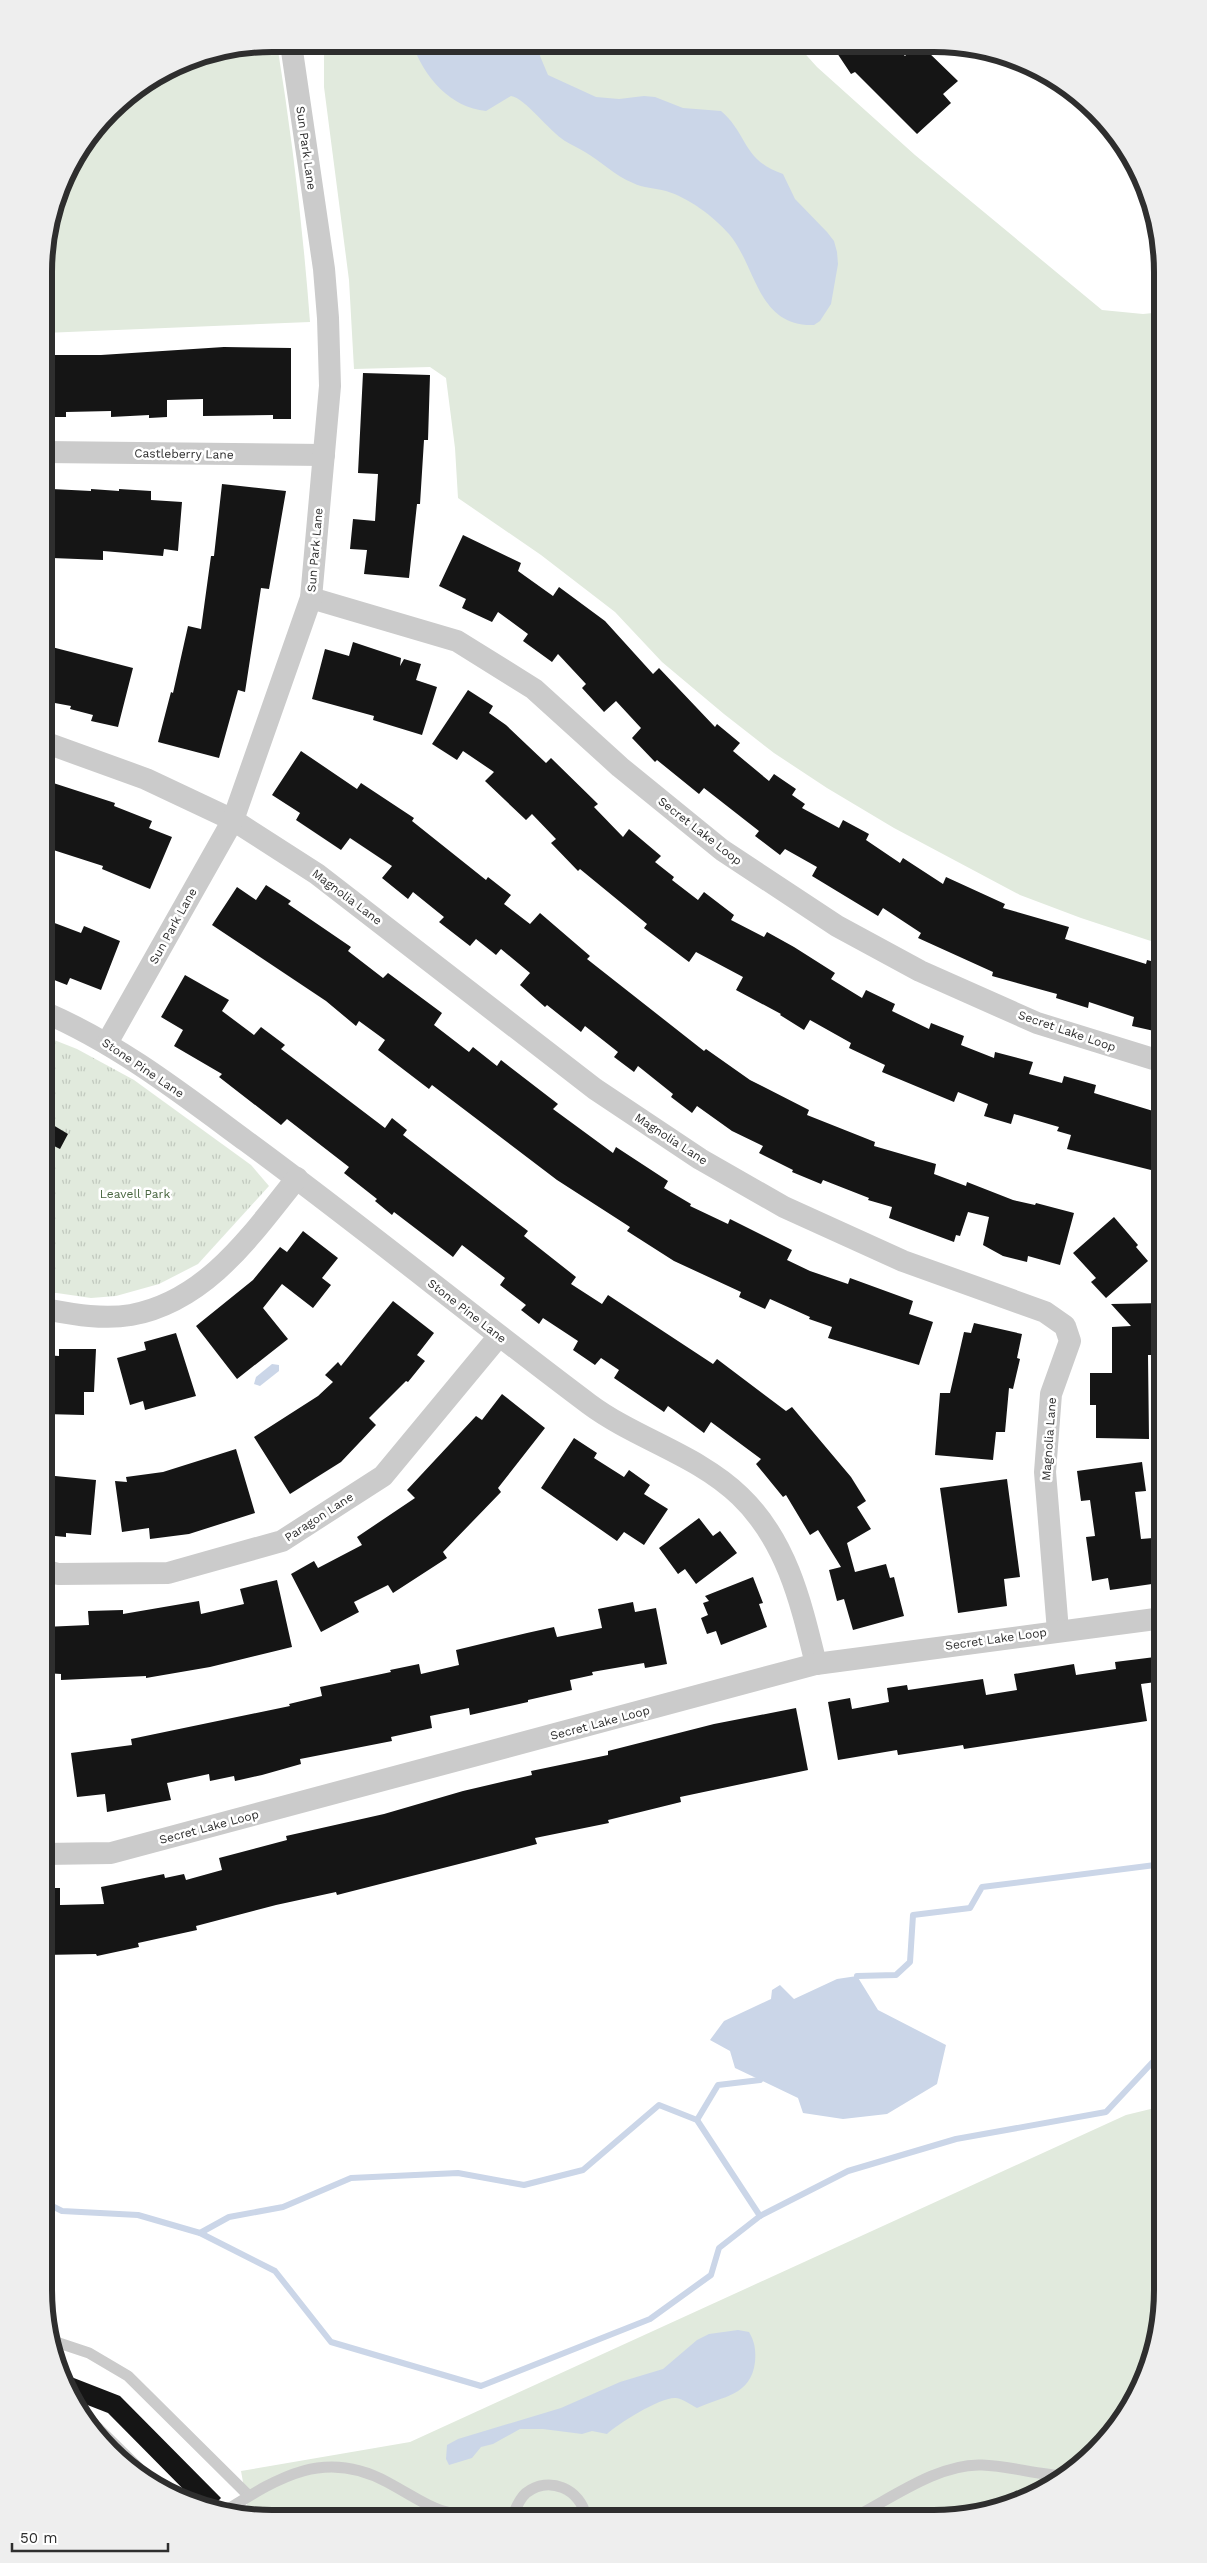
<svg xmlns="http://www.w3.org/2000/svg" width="1207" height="2563" viewBox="0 0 1207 2563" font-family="'Work Sans',sans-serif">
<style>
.grass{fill:#e1eadd}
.park{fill:url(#park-tufts)}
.water{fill:#cbd6e8}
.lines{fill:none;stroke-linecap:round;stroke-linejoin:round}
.stream{stroke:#cbd6e8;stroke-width:6}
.building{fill:#151515}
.service{stroke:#cbcbcb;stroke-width:11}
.minor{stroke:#cbcbcb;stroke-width:22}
.labels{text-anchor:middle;stroke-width:5;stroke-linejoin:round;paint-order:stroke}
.street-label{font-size:12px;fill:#2e2e2e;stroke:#fff}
.park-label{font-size:12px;fill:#496640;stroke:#fff}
.rim{fill:none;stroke:#2e2e2e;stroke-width:6}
</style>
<defs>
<pattern id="park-tufts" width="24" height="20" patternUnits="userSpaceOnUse" patternTransform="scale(1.25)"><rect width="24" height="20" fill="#e1eadd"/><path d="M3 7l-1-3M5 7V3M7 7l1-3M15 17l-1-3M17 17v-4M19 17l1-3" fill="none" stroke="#c1c9be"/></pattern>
</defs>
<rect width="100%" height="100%" fill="#fff"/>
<g class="grass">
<path d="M277,44C292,136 303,229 310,322L44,333V258L67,172L122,101L185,61Z"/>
<path d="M324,44L799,47L817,67L915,155L1102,310L1143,314L1163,312V945L1081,918L1020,895L894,828L827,788L774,753L724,714L662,662L615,612L541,555L458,498L455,448L446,378L430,367L354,369L349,280L324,87Z"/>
<path d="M1163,2106V2305L1146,2378L1107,2441L1061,2481L994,2511L934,2519L249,2515L241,2471L410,2442L1126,2115Z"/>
</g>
<path class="park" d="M44,1036L77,1049L134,1080L251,1165L269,1186L198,1264L159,1284L116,1296L91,1298L50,1292L44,1290Z"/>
<g class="water">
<path d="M413,45H543L540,56L548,75L596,97L619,99L644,96L655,97L683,108L721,111C748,134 742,160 783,174L795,199L827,232L834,241L837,252L838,264L831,304L820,321L814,325C757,327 757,267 729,234C713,216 689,198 666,191C655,188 643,188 633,183C615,176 601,161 585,152C579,148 571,145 565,141C549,131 525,98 511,96L486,111C451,108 424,77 413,45Z"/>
<path d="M272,1364L279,1365V1371L260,1386L254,1384L256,1377Z"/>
<path d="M857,1976L878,2010L946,2045L937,2084L887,2114L843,2119L803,2113L798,2098L735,2068L730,2051L710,2040L724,2021L771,1999L772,1990L780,1985L794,1999L837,1979Z"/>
<path d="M738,2330L749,2332C755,2342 756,2351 755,2362C751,2396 723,2396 697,2408C691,2405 683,2399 676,2398C662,2396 617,2424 607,2434L592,2431L582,2434L543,2429H520L493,2444L481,2447L472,2458L449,2465L446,2459L447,2445L458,2439L561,2408L620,2382L663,2369L697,2340L709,2334Z"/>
</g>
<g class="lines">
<g class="stream">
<path d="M857,1976L896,1975L910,1962L913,1915L970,1908L982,1887L1163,1864"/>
<path d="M697,2120L718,2085L760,2080"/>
<path d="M44,2202L62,2211L138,2215L200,2233L229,2217L283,2207L351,2178L458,2173L524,2185L583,2170L659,2105L697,2120L760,2216L848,2171L956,2139L1106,2112L1163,2051"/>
<path d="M200,2233L275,2271L331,2342L481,2386L650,2319L711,2275L719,2248L760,2216"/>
</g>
</g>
<g class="building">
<path d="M833,47L896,48L905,56L913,48H924L958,81L943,94L951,103L917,134L855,72L851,74Z"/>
<path d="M224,347L291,348V419H273V415L203,416V399L167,400V417L149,418V415L111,417V411L66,412V417H44V355H101Z"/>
<path d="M363,373L430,375L428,440H424L420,504H417L409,578L364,574L367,550L350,549L353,519L375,521L378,474L358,473Z"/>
<path d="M222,484L286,491L269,589L261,588L245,692L238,690L219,758L158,742L171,692L173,693L188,626L201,629L211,556H214Z"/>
<path d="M52,489L91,491V489L119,491V489L151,491V500L182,502L178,551L164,549L163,556L103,551V560L52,558L55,514H51Z"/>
<path d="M463,535L521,563L518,571L553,596L559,587L605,621L653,674L659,668L715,727L717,724L740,743L733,751L769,781L774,774L796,789L792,795L805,804L802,808L839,828L843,820L869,834L866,840L900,863L903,858L943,884L946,877L1005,904L1003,908L1069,927L1065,939L1146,964L1147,960L1163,964V1033L1132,1026L1134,1017L1089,1002L1088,1008L1056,998L1057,994L992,976L993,972L918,938L921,933L883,908L878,916L812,876L817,867L785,849L780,855L755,836L759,831L704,788L699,794L657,760L655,762L632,738L641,728L616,701L604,712L582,688L586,684L558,654L552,662L523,641L528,634L498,612L492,622L462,608L466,599L439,586Z"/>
<path d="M353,642L401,658L400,666L404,659L421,664L416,680L437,687L422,735L373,720L374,716L312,699L325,649L349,656Z"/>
<path d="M44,645L133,668L118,727L91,721L93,715L70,709L71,706L44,701Z"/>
<path d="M468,690L493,706L489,713L506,725L546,763L551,758L598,804L594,807L623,837L629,829L661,856L655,862L674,877L672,880L698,900L704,892L734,915L731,920L764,937L767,932L794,947L835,973L831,979L862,998L866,990L895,1004L892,1011L929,1029L931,1023L964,1036L961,1045L994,1058L995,1052L1033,1062L1029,1074L1062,1083L1064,1076L1096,1085L1094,1093L1163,1114V1173L1067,1149L1071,1135L1057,1131L1059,1127L1014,1114L1011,1124L984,1116L988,1104L958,1092L954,1102L882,1072L885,1065L849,1048L851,1043L810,1020L804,1030L780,1015L781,1014L736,990L743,977L696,952L689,962L644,928L647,924L580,869L578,871L551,843L556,839L532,814L526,820L485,781L494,772L463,751L457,760L432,744Z"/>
<path d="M301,751L357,789L361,783L414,818L412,821L486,880L488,877L511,895L504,904L530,924L540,913L590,956L587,959L704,1051L706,1049L750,1080L809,1110L807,1115L875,1142L874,1146L936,1164L934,1174L966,1186L967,1182L1013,1200L1035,1205L1036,1203L1074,1213L1060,1265L1028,1256L1027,1262L1003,1256L983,1245L989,1217L968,1212L960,1236L956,1235L954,1242L889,1218L892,1207L868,1200L869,1198L823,1180L821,1184L792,1172L793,1170L759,1153L763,1146L732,1131L697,1106L692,1113L671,1097L673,1094L638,1066L634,1072L614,1057L618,1052L585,1026L581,1032L547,1005L545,1007L520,985L530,973L501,949L496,955L476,939L470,946L439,922L444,917L413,892L408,899L382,878L392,866L350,838L341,850L296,820L300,813L272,795Z"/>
<path d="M44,780L115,803L114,806L152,821L149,828L172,837L150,889L102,869L103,866L44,847Z"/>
<path d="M266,885L291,901L288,904L351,947L348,951L383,978L388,973L442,1013L434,1025L469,1052L473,1047L497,1066L501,1060L558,1104L553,1109L613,1153L616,1147L668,1181L664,1188L691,1204L690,1206L728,1224L730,1219L792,1250L787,1260L810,1271L848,1284L850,1278L913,1301L909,1314L933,1322L919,1365L828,1338L832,1327L809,1319L810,1317L770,1299L765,1309L739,1297L741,1292L674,1261L627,1231L630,1227L557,1180L432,1085L429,1089L378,1050L385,1040L359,1021L356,1026L326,1001L212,925L237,887L256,900Z"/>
<path d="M44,919L81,933L84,926L120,941L101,990L70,978L67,985L44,976Z"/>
<path d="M185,975L229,1000L222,1011L254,1035L261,1027L285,1045L281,1049L385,1128L392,1118L407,1130L403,1135L528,1231L524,1236L576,1277L571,1284L602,1304L608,1295L713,1364L717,1359L786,1411L792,1407L851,1477L866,1501L857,1507L871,1529L847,1543L855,1572L886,1564L890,1578L894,1577L904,1616L853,1630L844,1599L837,1601L829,1570L841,1567L818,1530L810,1535L786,1495L783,1497L756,1464L761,1459L711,1422L704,1433L668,1406L664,1412L614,1378L619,1370L601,1358L595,1365L573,1350L578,1341L543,1318L539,1324L521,1310L526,1305L500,1285L505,1278L462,1245L453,1257L394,1212L392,1215L375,1201L377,1199L344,1173L349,1167L287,1119L281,1125L219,1077L222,1074L174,1046L183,1030L161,1017Z"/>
<path d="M53,1125L68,1134L60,1149L44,1141Z"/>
<path d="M1114,1217L1138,1245L1136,1247L1148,1261L1106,1298L1091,1282L1096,1278L1073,1253Z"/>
<path d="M303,1231L338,1258L322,1278L331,1285L313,1308L282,1284L263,1308L288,1339L237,1379L196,1326L253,1280L280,1247L287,1252Z"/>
<path d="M393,1301L434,1333L417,1355L425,1361L408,1382L406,1381L369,1418L376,1425L341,1462L290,1494L254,1437L318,1396L333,1382L325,1375L338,1362L341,1366Z"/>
<path d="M1163,1303V1355H1148L1149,1439L1096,1438V1405H1090V1373H1112V1327L1131,1326L1111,1304Z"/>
<path d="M974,1323L1022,1334L1017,1358L1020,1359L1013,1389L1009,1388L1005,1432H996L993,1460L935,1455L940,1393H950L964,1332L971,1333Z"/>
<path d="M176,1333L196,1396L145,1410L143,1401L130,1405L117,1358L146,1350L144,1342Z"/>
<path d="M59,1349H96L94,1392H84V1415L44,1414V1355L59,1356Z"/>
<path d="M502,1394L545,1428L498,1488L501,1492L443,1552L447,1558L393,1593L388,1585L354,1602L359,1612L321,1632L291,1574L314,1561L318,1568L362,1545L357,1537L415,1498L407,1490L476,1416L482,1420Z"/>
<path d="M574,1438L597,1453L594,1458L624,1477L629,1470L650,1485L644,1494L668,1509L644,1545L624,1532L617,1541L541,1488Z"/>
<path d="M236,1449L255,1513L189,1534L150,1539L149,1528L122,1532L115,1481L127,1482L126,1477L163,1472Z"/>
<path d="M1142,1462L1146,1491L1135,1492L1141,1539L1153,1538L1159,1583L1110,1590L1108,1578L1092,1581L1086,1537L1095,1536L1090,1500L1081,1501L1077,1471Z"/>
<path d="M45,1475L96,1480L91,1535L66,1533V1537L44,1535Z"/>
<path d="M1007,1479L1020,1577L1004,1579L1007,1606L958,1613L940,1488Z"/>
<path d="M699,1518L713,1536L720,1531L737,1553L696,1584L685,1569L678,1574L659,1548Z"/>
<path d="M753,1577L763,1603L759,1604L767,1627L721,1645L716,1631L707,1634L701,1618L708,1615L703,1603L709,1601L705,1596Z"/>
<path d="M277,1580L292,1647L210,1667L146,1678V1676L61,1680V1674L44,1673V1627L89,1625L88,1611L123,1610V1614L199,1601L201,1614L244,1604L240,1589Z"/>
<path d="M633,1602L635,1612L656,1608L667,1664L645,1668L644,1663L592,1672L593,1675L570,1680L572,1690L528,1700V1702L470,1715L469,1708L430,1716L432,1728L391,1737L392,1741L300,1759L301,1764L262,1775L235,1781L234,1776L210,1781L209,1774L167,1783L171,1800L107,1812L105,1794L77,1797L71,1753L132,1745L131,1739L290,1706L289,1704L322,1696L320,1687L391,1672L390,1670L419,1664L421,1674L459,1665L456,1650L527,1633L554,1627L557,1637L602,1628L598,1609Z"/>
<path d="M1163,1656V1681L1141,1684L1147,1721L964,1749L963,1745L898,1755L897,1750L838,1760L828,1702L850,1698L852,1709L889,1702L887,1688L907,1685L908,1690L983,1679L986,1695L1017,1690L1014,1674L1074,1664L1076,1675L1116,1669L1115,1662Z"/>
<path d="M796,1708L808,1770L680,1797L681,1802L608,1820L609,1823L535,1838L537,1844L337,1895L336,1892L276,1905L196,1926L197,1930L138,1943L139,1947L97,1956L96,1954L44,1955V1888H60V1905L104,1904L101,1887L164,1874L165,1878L184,1874L186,1880L222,1870L219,1858L287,1840L286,1836L384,1814L463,1791L532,1775L531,1771L608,1755V1751L714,1724Z"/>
<path d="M61,2373L120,2396L221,2498L210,2509L199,2505L108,2413L72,2399Z"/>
</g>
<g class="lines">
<g class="service">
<path d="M50,2340L89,2353L128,2376L249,2496"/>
<path d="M90,2424L97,2427L158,2487"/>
<path d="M222,2513C276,2479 323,2447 387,2482C428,2504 435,2516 485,2516"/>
<path d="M512,2517C516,2508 519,2499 526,2493C549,2475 581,2489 586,2517"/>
<path d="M851,2519C889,2500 938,2463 982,2465C1010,2466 1038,2475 1066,2476"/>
</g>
<g class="minor">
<path d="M44,452L324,455"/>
<path d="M311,598L457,641L534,689L620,767L722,850L837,926L920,971L1037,1023L1163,1062"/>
<path d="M44,742L146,779L233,820L317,874L595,1089L700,1159L784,1207L903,1261L1045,1312L1065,1326L1070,1341L1051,1394L1045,1472L1058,1631"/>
<path d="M44,1012C118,1044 181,1093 246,1141C362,1226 474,1318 589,1404C636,1439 698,1455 740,1496C787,1541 801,1603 816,1664"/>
<path d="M107,1043L233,820L311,598L330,386L328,318L324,269L291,44"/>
<path d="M44,1309C72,1314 102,1320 131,1315C207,1301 252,1234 297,1178"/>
<path d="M44,1570L58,1574L168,1573L282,1541L383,1476L499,1336"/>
<path d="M44,1854L111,1853L816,1664L1163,1618"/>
</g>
</g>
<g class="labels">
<g class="street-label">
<text transform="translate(306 148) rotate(82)" y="4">Sun Park Lane</text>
<text transform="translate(184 454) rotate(1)" y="4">Castleberry Lane</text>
<text transform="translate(315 550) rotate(-85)" y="4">Sun Park Lane</text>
<text transform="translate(700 831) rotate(38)" y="4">Secret Lake Loop</text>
<text transform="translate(347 897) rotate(37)" y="4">Magnolia Lane</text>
<text transform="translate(173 926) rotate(-61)" y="4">Sun Park Lane</text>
<text transform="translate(1067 1031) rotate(19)" y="4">Secret Lake Loop</text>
<text transform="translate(143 1068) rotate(34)" y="4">Stone Pine Lane</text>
<text transform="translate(671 1139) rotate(33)" y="4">Magnolia Lane</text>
<text transform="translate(467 1311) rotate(38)" y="4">Stone Pine Lane</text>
<text transform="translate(1049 1439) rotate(-86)" y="4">Magnolia Lane</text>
<text transform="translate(319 1517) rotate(-33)" y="4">Paragon Lane</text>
<text transform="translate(996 1639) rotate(-8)" y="4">Secret Lake Loop</text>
<text transform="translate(600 1723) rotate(-15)" y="4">Secret Lake Loop</text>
<text transform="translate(209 1827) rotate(-15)" y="4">Secret Lake Loop</text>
</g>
<g class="park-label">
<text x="135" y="1198">Leavell Park</text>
</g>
</g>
<path d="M0 0H1207V2563H0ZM272 52H934A220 220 0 0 1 1154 272V2290A220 220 0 0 1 934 2510H272A220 220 0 0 1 52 2290V272A220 220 0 0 1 272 52Z" fill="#eee" fill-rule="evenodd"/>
<path class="rim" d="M272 52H934A220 220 0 0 1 1154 272V2290A220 220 0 0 1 934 2510H272A220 220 0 0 1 52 2290V272A220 220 0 0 1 272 52Z"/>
<path d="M12 2543v8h156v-8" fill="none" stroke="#2e2e2e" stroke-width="2.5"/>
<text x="20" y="2543" font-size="15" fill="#2e2e2e" stroke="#ffffff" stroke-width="4" paint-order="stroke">50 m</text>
</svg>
